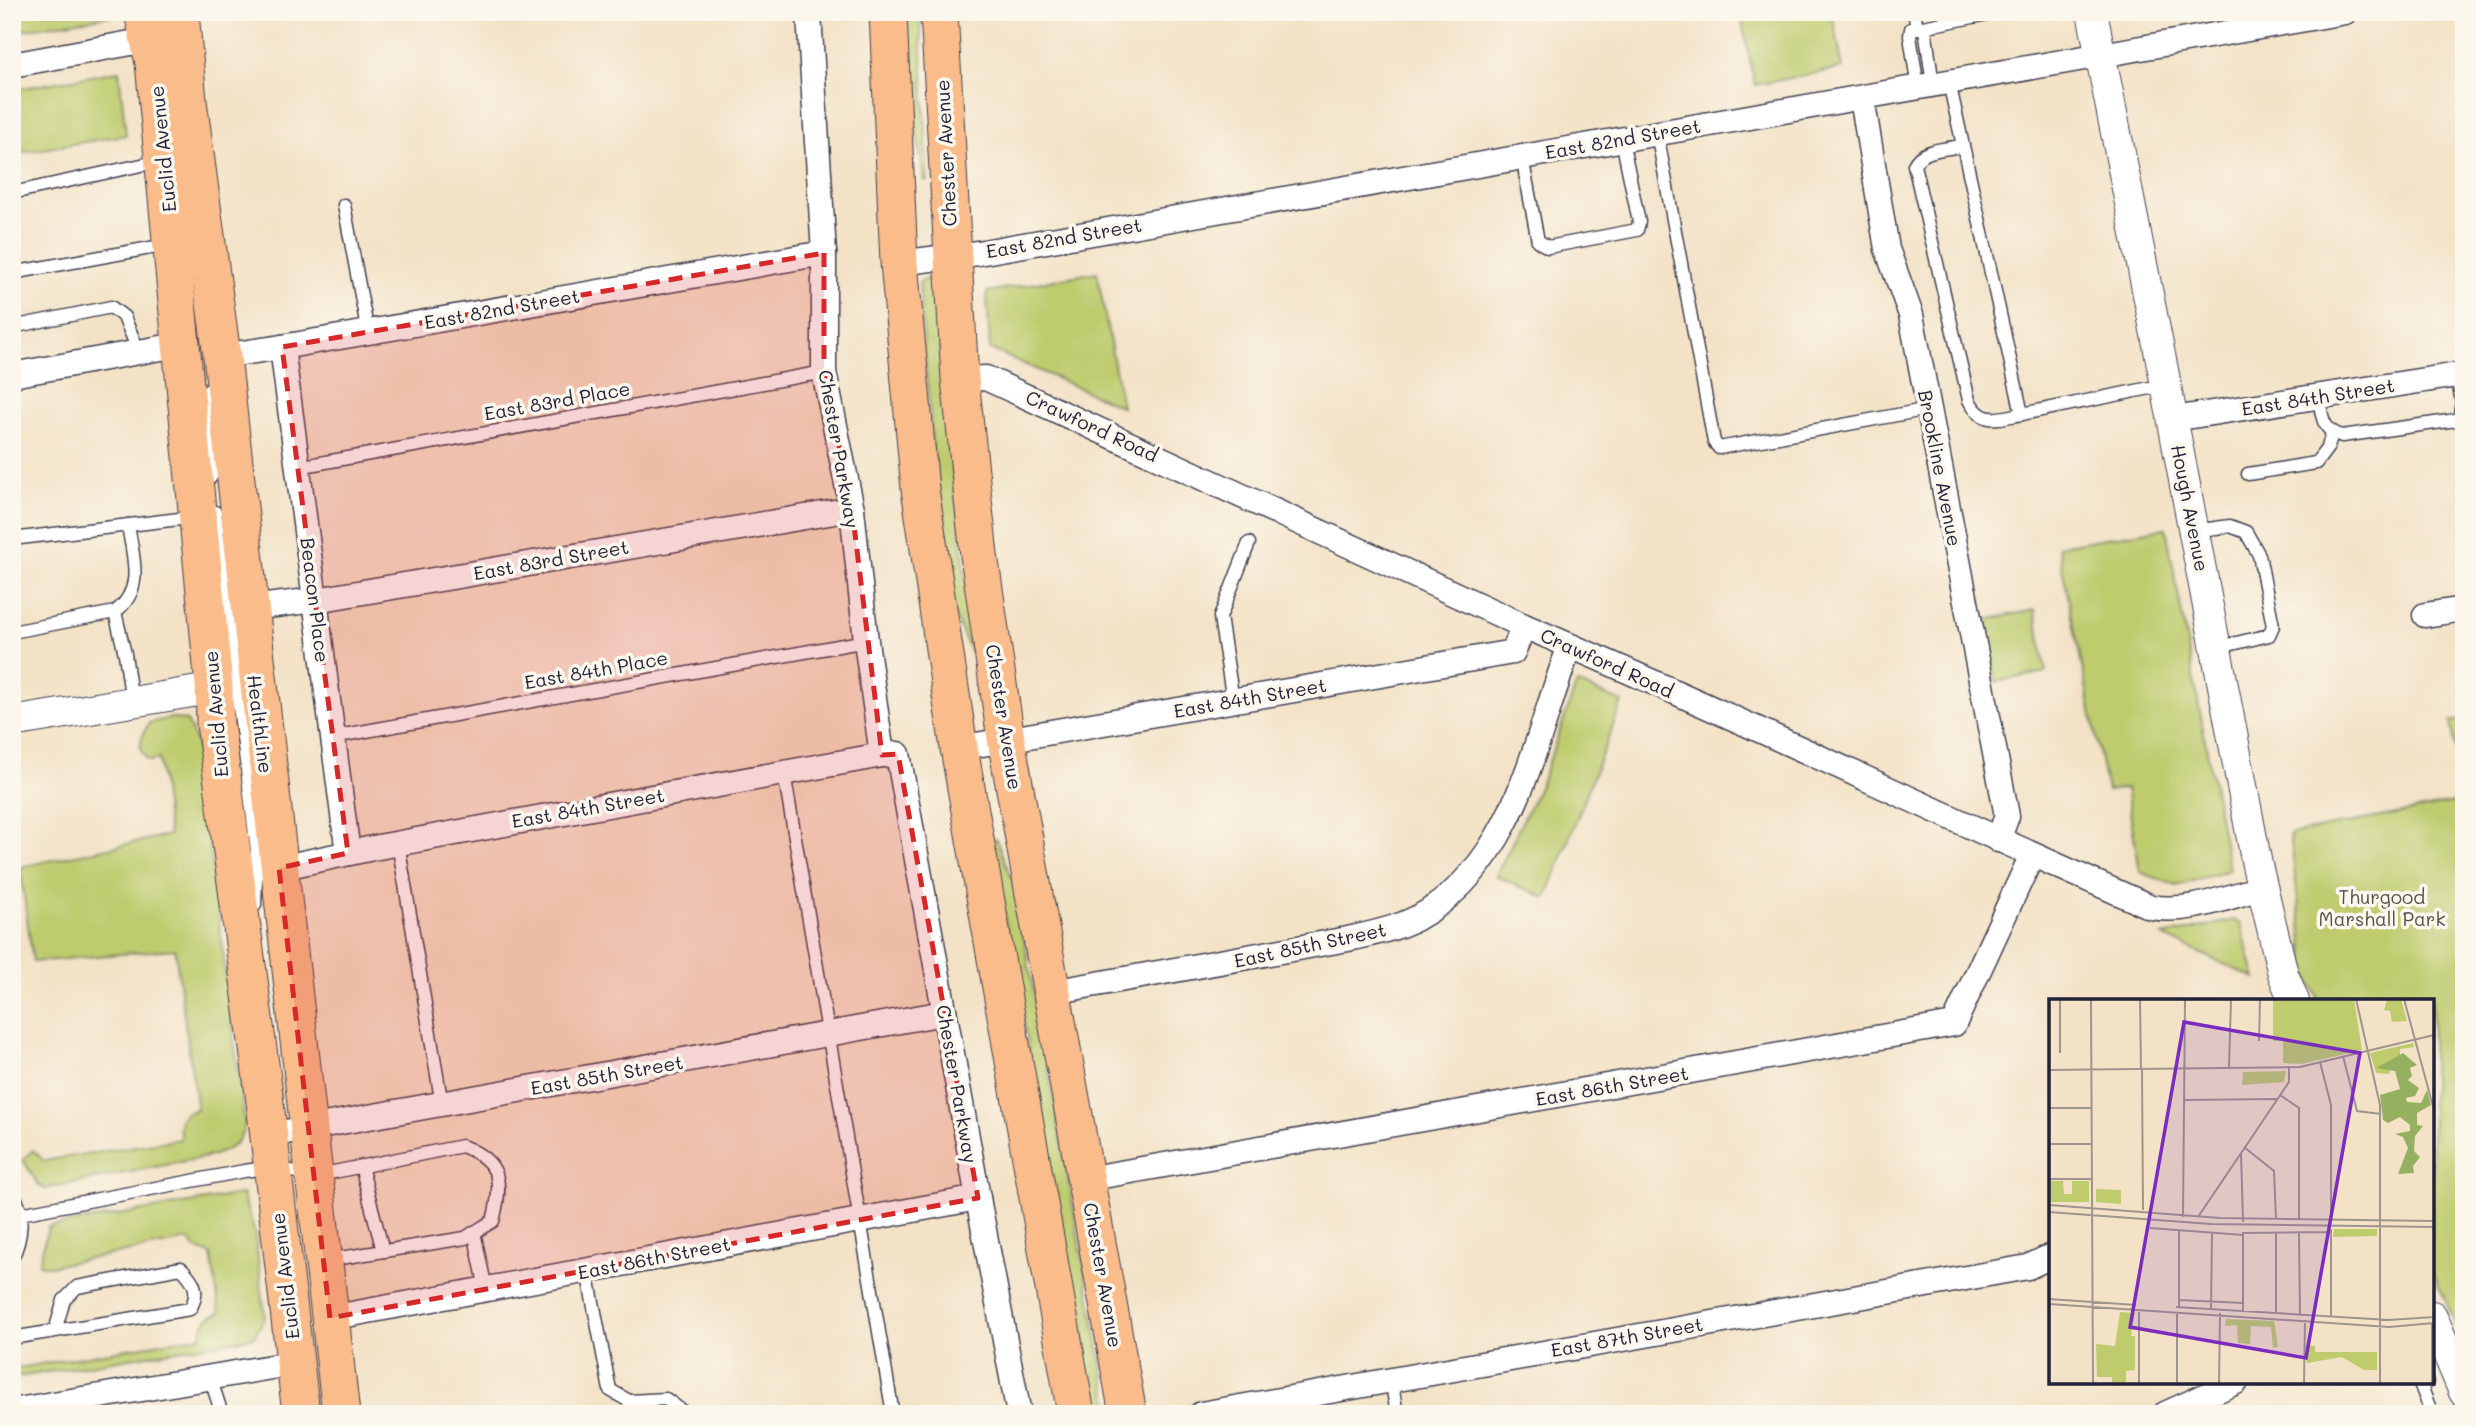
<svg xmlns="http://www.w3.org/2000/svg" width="2476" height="1426" viewBox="0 0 2476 1426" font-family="Mali,sans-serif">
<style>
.green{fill:#becc6e;stroke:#707754;stroke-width:2}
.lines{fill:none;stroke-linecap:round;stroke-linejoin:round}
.service-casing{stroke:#413f50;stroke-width:15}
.minor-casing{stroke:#413f50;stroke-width:27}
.tertiary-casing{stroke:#413f50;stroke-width:32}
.primary-casing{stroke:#413f50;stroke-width:39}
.service{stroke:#fff;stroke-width:12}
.minor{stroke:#fff;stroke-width:24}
.tertiary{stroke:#fff;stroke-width:30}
.primary{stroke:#f9bc8a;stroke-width:37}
.marked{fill:#d62828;fill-opacity:0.2;stroke:#d62828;stroke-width:5;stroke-dasharray:14 9;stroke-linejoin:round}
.labels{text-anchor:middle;stroke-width:7;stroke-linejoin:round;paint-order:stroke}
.street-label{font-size:19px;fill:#22223b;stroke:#fbf7ec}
.park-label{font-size:19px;fill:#51554a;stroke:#fbf7ec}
.inset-road{fill:none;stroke:#9f958e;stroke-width:2}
.view{fill:#7b2cbf;fill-opacity:0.15;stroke:#7b2cbf;stroke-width:3.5}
.inset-edge{fill:none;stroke:#22223b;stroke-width:3.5}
</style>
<rect width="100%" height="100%" fill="#fbf7ec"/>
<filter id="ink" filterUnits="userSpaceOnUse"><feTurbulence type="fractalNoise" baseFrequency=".0143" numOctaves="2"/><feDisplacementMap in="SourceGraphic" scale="14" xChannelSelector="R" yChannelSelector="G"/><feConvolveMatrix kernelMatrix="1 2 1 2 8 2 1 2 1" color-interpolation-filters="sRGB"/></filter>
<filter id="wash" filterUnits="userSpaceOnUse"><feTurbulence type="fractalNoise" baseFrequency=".00686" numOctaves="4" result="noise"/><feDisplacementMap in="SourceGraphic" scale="28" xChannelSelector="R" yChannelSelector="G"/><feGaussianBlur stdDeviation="1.57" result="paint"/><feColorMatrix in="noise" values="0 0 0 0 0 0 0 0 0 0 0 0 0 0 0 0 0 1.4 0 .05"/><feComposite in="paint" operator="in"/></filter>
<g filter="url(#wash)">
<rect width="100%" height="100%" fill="#f3e2c6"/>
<g class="green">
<path d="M12,12H115V15L12,32Z"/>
<path d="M904,12H920L928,181H925L910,97Z"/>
<path d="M1740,12H1832L1843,68L1755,85Z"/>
<path d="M119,71L126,135L12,154V90Z"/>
<path d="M1097,272L1122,407L990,349L987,292Z"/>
<path d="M924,280H930L936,288L945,408L975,652H971L954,615L933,451L919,283Z"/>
<path d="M2166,528L2229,870L2177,886L2140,872L2126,788L2107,791L2058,546Z"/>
<path d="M2035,610L2046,672L1996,682L1985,620Z"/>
<path d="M1577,683L1622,702L1546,898L1496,876L1541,783Z"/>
<path d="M171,718L187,721L196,742L245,1125C240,1145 229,1150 211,1156L44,1189L38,1184L23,1160L33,1150L44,1161L180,1139C179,1121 178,1114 197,1109L175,949L33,962L20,867L169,835L159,759L149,761C135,750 141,737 149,723Z"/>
<path d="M2464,719V798L2451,722Z"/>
<path d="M2464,801V1343L2432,1269V1001H2319L2307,973L2290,834Z"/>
<path d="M996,839L1014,884L1111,1414H1094L991,840Z"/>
<path d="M2234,920L2241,924L2256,979L2163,936Z"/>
<path d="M242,1194L255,1233L265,1317L254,1337L12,1378V1369L201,1336C203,1323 206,1316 220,1313L211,1254L196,1249L189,1240L51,1266L39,1264L48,1227Z"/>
</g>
</g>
<g filter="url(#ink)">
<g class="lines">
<defs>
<g id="service">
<path d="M1914,12L1917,27"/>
<path d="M1923,27L1998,12"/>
<path d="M1949,82L2022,414L2165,385"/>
<path d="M1918,88L1910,36L1911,29L1923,27L1926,35L1933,85"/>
<path d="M1657,133L1714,442L1719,448L1929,409"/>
<path d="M1962,146C1946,149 1921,149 1914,165L1969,400C1983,426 1997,418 2022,414"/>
<path d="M1522,157L1538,241L1548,247L1637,230L1639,222L1622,140"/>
<path d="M12,193L160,161"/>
<path d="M344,205L368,333"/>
<path d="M12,273L167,245"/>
<path d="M12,327L111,307L124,317L139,352"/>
<path d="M209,390L211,477"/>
<path d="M2319,397C2322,415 2321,430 2342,436L2449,421L2459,419L2462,403L2457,375"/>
<path d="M298,467L824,372"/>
<path d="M2248,474L2316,463L2328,447L2332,433"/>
<path d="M215,512L257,850L255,905"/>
<path d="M2194,531L2230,526L2246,532L2259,555L2273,626L2269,635L2216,648"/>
<path d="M12,539L196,517"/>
<path d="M115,612L125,654L132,702"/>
<path d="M12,632L115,612C145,589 133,558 128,525"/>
<path d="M1233,701L1220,617L1249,543"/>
<path d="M333,737L866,641"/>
<path d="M784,773C819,987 858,1200 893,1414"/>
<path d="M398,843L442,1105"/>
<path d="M361,1166L383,1251"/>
<path d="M12,1192C25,1210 22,1239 12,1258"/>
<path d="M20,1214L244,1171L273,1167L314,1176L462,1146C502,1161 503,1183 493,1221L465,1238L328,1260"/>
<path d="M474,1232L486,1289"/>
<path d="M587,1271L610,1390L629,1401L666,1399L686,1414"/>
<path d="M12,1338L190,1309C200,1292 195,1281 181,1268L77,1287L64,1300L55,1331"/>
<path d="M210,1377L222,1414"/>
<path d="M1391,1379L1397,1414"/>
<path d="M2427,1382L2421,1386L2432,1414"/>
</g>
<g id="minor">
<path d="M809,15L824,253V372L852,509L866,641L882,755"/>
<path d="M12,65L147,40"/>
<path d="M1862,98L1887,249L1911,315L2007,816L1998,840"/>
<path d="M899,263L978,253L2345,12"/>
<path d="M282,347L348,853"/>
<path d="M222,356L282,347L824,253"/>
<path d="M12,375L183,344"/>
<path d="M960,379L986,378L1524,626C1735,715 1941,816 2151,907C2188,914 2226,897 2262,888"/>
<path d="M2173,419L2464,374"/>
<path d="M250,608L316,600L852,509"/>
<path d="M2425,615L2464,609"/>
<path d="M959,748L1513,652L1524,626"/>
<path d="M279,868L373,848L882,755L898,754L980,1209L1019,1414"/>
<path d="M1052,992L1348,939C1375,933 1405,927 1429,911C1519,852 1534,738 1570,646"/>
<path d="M269,1135L944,1013"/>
<path d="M1086,1179L1954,1024L2032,855"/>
<path d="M330,1318L978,1198"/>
<path d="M12,1411L295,1363"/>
<path d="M1201,1414L2028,1267L2051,1256"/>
<path d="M2165,1414L2236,1382"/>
</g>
<g id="tertiary">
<path d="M2092,12L2166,385L2257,865L2283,974L2294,1001"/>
<path d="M12,722L258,681"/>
<path d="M2432,1316L2464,1392"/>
</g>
<g id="primary">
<path d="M143,12L154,63L214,686L215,723L264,1094L301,1414"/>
<path d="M180,12L188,101L222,356L341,1414"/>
<path d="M888,12L899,263L920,489L959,748L1076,1414"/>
<path d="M939,12L960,379L979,555L1006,739L1128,1414"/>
</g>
</defs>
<use href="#service" class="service-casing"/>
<use href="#minor" class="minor-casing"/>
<use href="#tertiary" class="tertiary-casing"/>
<use href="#primary" class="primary-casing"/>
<use href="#service" class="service"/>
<use href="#minor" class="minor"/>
<use href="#tertiary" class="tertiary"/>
<use href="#primary" class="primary"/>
</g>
</g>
<path class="marked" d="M824,253V372L852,509L882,755L898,754L978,1198L330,1318L279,868L348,853L282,347Z"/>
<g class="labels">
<g class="street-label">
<text transform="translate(1623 139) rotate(-10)" y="7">East 82nd Street</text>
<text transform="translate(163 149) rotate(-96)" y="7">Euclid Avenue</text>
<text transform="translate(946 153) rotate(-93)" y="7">Chester Avenue</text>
<text transform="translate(1064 238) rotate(-10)" y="7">East 82nd Street</text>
<text transform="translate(502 309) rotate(-10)" y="7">East 82nd Street</text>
<text transform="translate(2318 397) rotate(-9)" y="7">East 84th Street</text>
<text transform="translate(557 401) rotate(-10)" y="7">East 83rd Place</text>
<text transform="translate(1092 426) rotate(25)" y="7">Crawford Road</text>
<text transform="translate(839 449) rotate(80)" y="7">Chester Parkway</text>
<text transform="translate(1940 468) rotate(79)" y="7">Brookline Avenue</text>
<text transform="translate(2190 508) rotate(79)" y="7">Hough Avenue</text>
<text transform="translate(551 560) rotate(-10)" y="7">East 83rd Street</text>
<text transform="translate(315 600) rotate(83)" y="7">Beacon Place</text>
<text transform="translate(1607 663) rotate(24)" y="7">Crawford Road</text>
<text transform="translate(596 670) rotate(-10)" y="7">East 84th Place</text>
<text transform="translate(1250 698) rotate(-10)" y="7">East 84th Street</text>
<text transform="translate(216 714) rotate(-95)" y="7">Euclid Avenue</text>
<text transform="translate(1004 717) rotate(81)" y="7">Chester Avenue</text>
<text transform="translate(260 724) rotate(83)" y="7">HealthLine</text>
<text transform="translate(588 808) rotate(-10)" y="7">East 84th Street</text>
<text transform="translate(1310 945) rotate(-12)" y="7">East 85th Street</text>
<text transform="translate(607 1075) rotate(-10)" y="7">East 85th Street</text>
<text transform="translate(957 1084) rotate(80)" y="7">Chester Parkway</text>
<text transform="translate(1612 1086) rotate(-10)" y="7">East 86th Street</text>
<text transform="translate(654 1258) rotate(-11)" y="7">East 86th Street</text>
<text transform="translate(1103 1275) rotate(80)" y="7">Chester Avenue</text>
<text transform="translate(285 1276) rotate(-97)" y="7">Euclid Avenue</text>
<text transform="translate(1627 1337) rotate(-10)" y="7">East 87th Street</text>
</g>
<g class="park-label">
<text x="2382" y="904">Thurgood<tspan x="2382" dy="22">Marshall Park</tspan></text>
</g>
</g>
<g transform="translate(2049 999)">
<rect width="385" height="385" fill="#f3e2c6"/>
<path d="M224,0H305L313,51L252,65L234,64V42H224ZM338,0H352L358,22L343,23L341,12L335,11ZM364,44L365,48L351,50V60L332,68L342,70L340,75L327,74L321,54ZM237,72L235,83L193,86L194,73ZM0,182H14L15,195H23V182H40V203H0ZM47,190L72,191V205L47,203ZM328,230V237L284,238L285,230ZM71,313L86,314L82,337H86V371L77,372V385H63V378H48L47,345L66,347ZM177,320L225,322L229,348L224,349L222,328L202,327L201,345L189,344L188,326L176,327ZM257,346L266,347V353H328V371H315L293,358L258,364Z" fill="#becc6e"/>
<path d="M354,54L368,66L361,69L363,77L359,81L370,89L366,97L357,99L358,103L372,104L378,91L382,106L368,114V126L374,127L366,137L365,152L371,158L364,167L365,174L349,175L359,149L354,138L346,135L361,132V126L351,118L339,124L334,121L331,96L351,90L346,72L327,69Z" fill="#96b061"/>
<path class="inset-road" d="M42,0L44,385M91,0L92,71M307,0L331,106V385M355,0L385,111M210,42L211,0M11,54V0M294,57L308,112L332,115M271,63L282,106V220M180,69L182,0M0,71L251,68L385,36M93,71L94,211M231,96L250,109V220M134,101L228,100M0,109H43M0,145H43M195,148L225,172L227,220M192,154L194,223M0,180H43M0,206L171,219L385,222M0,213L162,225L385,228M134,218L136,0M149,218L240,83V69M101,229L194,236M282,230V318M227,234V314M250,234L251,316M0,300L87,306M130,301L194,304M0,305L340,328L385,324M127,308L340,321L385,318M130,308V232M162,310L163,234M90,311V385M194,312V234L282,233M128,313V385M383,324V385M170,385L171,314M255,385L256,321"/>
<path class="view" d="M135,23L311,54L257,359L81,328Z"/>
<rect width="385" height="385" class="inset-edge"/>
</g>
<rect width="2476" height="1426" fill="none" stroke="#fbf7ec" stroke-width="42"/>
</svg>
